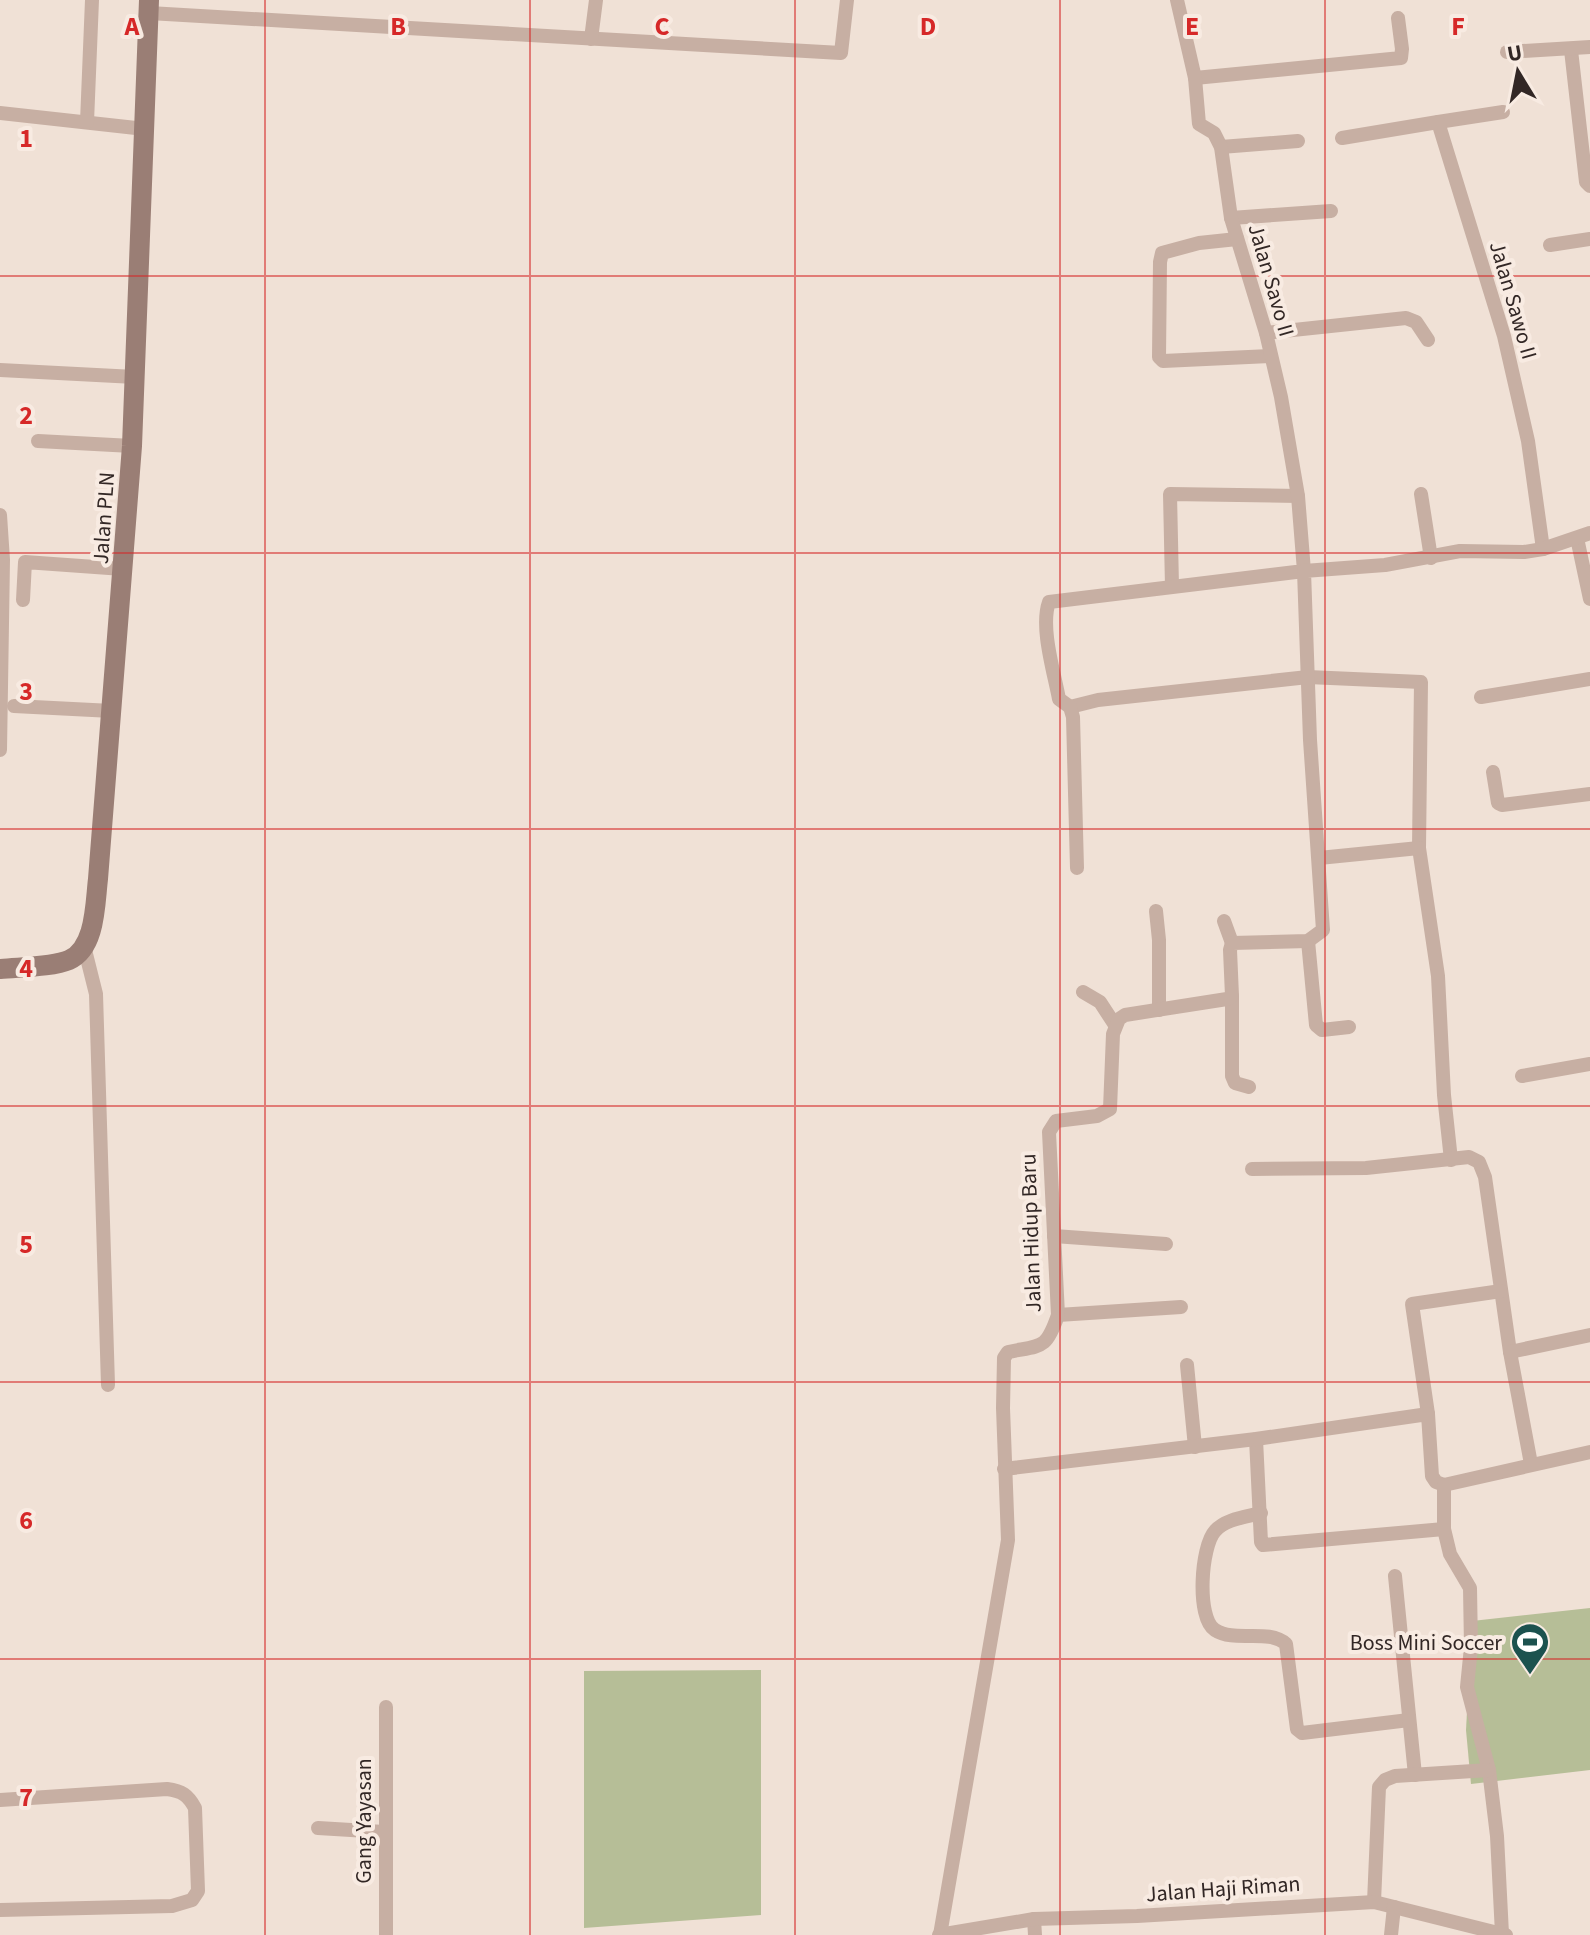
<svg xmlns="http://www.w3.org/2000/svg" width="1590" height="1935" viewBox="0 0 1590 1935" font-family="'Source Sans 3',sans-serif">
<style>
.green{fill:#b6be97}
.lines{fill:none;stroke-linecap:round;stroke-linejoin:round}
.street{stroke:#c7afa3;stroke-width:14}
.secondary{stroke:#9a7e75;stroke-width:20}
.grid{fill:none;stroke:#d62828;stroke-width:2;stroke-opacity:0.55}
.labels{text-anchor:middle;stroke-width:8;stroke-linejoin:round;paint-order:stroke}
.street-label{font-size:22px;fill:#322725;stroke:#f8ebe2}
.poi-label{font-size:22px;fill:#322725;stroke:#f8ebe2;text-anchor:end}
.grid-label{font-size:26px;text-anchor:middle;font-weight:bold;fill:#d62828;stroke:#f8ebe2;stroke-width:8;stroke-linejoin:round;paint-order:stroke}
</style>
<rect width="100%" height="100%" fill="#f0e1d6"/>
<g class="green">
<path d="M1590,1608V1770L1471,1784L1466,1730L1472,1621Z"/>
<path d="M761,1670V1915L584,1928V1671Z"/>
</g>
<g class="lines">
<g class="street">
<path d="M149,13L841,53L847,0"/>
<path d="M591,39L596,0"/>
<path d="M1571,50L1586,182L1590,186"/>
<path d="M1507,52L1590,47"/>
<path d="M1195,78L1401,58L1402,49L1398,18"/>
<path d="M0,113L145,129"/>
<path d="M87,122L92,0"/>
<path d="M1438,122L1503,112"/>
<path d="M1342,138L1438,122L1504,336L1528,441L1543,549"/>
<path d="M1221,147L1298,141"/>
<path d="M1231,218L1331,211"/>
<path d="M1237,239L1199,243L1162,253L1160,262L1159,357L1163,361L1270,356"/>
<path d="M1550,245L1590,239"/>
<path d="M1266,333L1406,318L1416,322L1428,340"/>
<path d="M0,370L135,377"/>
<path d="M38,441L132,446"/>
<path d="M1421,494L1431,558"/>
<path d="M0,515L3,560L0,750"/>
<path d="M1577,538L1590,599"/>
<path d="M1172,586L1170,494L1298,496"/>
<path d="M23,600L25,562L123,569"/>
<path d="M1481,697L1590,679"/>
<path d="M14,706L112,711"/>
<path d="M1070,707L1098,700L1308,677L1421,682L1419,848L1438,976L1444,1095L1451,1160"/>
<path d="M1493,772L1498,803L1502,805L1590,794"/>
<path d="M1319,858L1419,848"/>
<path d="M1077,868L1073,717L1070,707L1059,699C1054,672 1040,627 1049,602L1304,571L1298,496L1281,397L1266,333L1231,218L1221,147L1214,133L1199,124L1195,78L1177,0"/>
<path d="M1156,911L1159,940V1010"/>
<path d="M1224,921L1232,943"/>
<path d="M1308,941L1316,1025L1322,1030L1349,1027"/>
<path d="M84,946L96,994L108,1385"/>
<path d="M1083,992L1100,1002L1115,1025"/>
<path d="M1232,996V1076L1235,1083L1249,1087"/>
<path d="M1522,1076L1590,1064"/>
<path d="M1252,1169L1366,1168L1469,1157L1479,1162L1485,1177L1510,1352L1531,1464"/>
<path d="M1054,1236L1166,1244"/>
<path d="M1058,1315L1181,1307"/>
<path d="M1510,1352L1590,1335"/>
<path d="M1187,1365L1195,1447"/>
<path d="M1428,1414L1412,1304L1501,1291"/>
<path d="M1256,1439L1261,1542L1263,1545L1444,1529"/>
<path d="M1004,1469L1256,1439L1428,1414L1432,1476L1436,1482L1444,1485L1590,1452"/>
<path d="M1444,1485V1529L1450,1554L1470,1588L1471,1647L1467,1687L1489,1770L1497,1836L1502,1934"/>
<path d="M1261,1513C1246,1517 1225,1519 1215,1531C1201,1546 1196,1618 1215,1630C1235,1643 1268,1628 1286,1644L1297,1729L1302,1733L1409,1720"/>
<path d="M1395,1576L1415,1775"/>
<path d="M0,1800L167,1789C182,1791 188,1795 195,1808L198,1891L192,1900L172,1906L0,1910"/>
<path d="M318,1828L384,1832"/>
<path d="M1374,1902L1379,1787L1385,1780L1395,1776L1489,1770"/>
<path d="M1034,1919L1035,1935"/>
<path d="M386,1935V1707"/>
<path d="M939,1935L1034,1919L1137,1916L1374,1902L1506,1935"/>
<path d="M940,1935L1008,1540L1003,1408L1004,1358L1008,1352C1042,1345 1046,1350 1058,1315L1049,1132L1056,1121L1097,1116L1110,1109L1113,1034L1119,1019L1125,1015L1227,999L1232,996L1230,950L1232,943L1308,941L1323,930L1310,740L1304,571L1385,565L1460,551L1524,552L1543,549L1590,533"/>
<path d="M1391,1935L1394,1907"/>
</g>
<path class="secondary" d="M0,969C19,967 53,967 69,960C96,948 95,903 98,879L132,446L149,0"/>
</g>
<path class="grid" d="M265,0V1935M530,0V1935M795,0V1935M1060,0V1935M1325,0V1935M0,276H1590M0,553H1590M0,829H1590M0,1106H1590M0,1382H1590M0,1659H1590"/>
<defs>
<symbol id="stadium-pin" viewBox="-11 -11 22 30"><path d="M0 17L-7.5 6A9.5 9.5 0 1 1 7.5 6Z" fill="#1c524f" stroke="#f8ebe2"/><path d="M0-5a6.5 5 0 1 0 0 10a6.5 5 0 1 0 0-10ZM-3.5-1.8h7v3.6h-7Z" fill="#fff"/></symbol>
</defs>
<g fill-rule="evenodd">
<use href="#stadium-pin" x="1508" y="1620" width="44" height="60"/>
</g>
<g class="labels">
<g class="street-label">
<text transform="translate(1272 280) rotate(74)" y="8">Jalan Savo II</text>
<text transform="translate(1514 300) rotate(74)" y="8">Jalan Sawo II</text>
<text transform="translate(103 518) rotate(-86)" y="8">Jalan PLN</text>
<text transform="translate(1030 1233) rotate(-92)" y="8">Jalan Hidup Baru</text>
<text transform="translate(363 1821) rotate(-90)" y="8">Gang Yayasan</text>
<text transform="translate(1223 1888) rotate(-4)" y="8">Jalan Haji Riman</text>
</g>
<g class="poi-label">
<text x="1502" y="1650">Boss Mini Soccer</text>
</g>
</g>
<g class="grid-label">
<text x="132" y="35">A</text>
<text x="398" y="35">B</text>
<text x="662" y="35">C</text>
<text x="928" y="35">D</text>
<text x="1192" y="35">E</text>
<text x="1458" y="35">F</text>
<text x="26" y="147">1</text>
<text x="26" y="424">2</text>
<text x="26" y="700">3</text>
<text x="26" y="977">4</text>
<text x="26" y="1253">5</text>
<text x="26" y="1529">6</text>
<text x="26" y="1806">7</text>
</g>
<g transform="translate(1518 72) rotate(350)" stroke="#f8ebe2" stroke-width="6" paint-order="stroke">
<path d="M0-6L14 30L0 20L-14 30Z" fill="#322725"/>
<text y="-12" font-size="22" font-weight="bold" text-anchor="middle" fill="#322725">U</text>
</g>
</svg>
